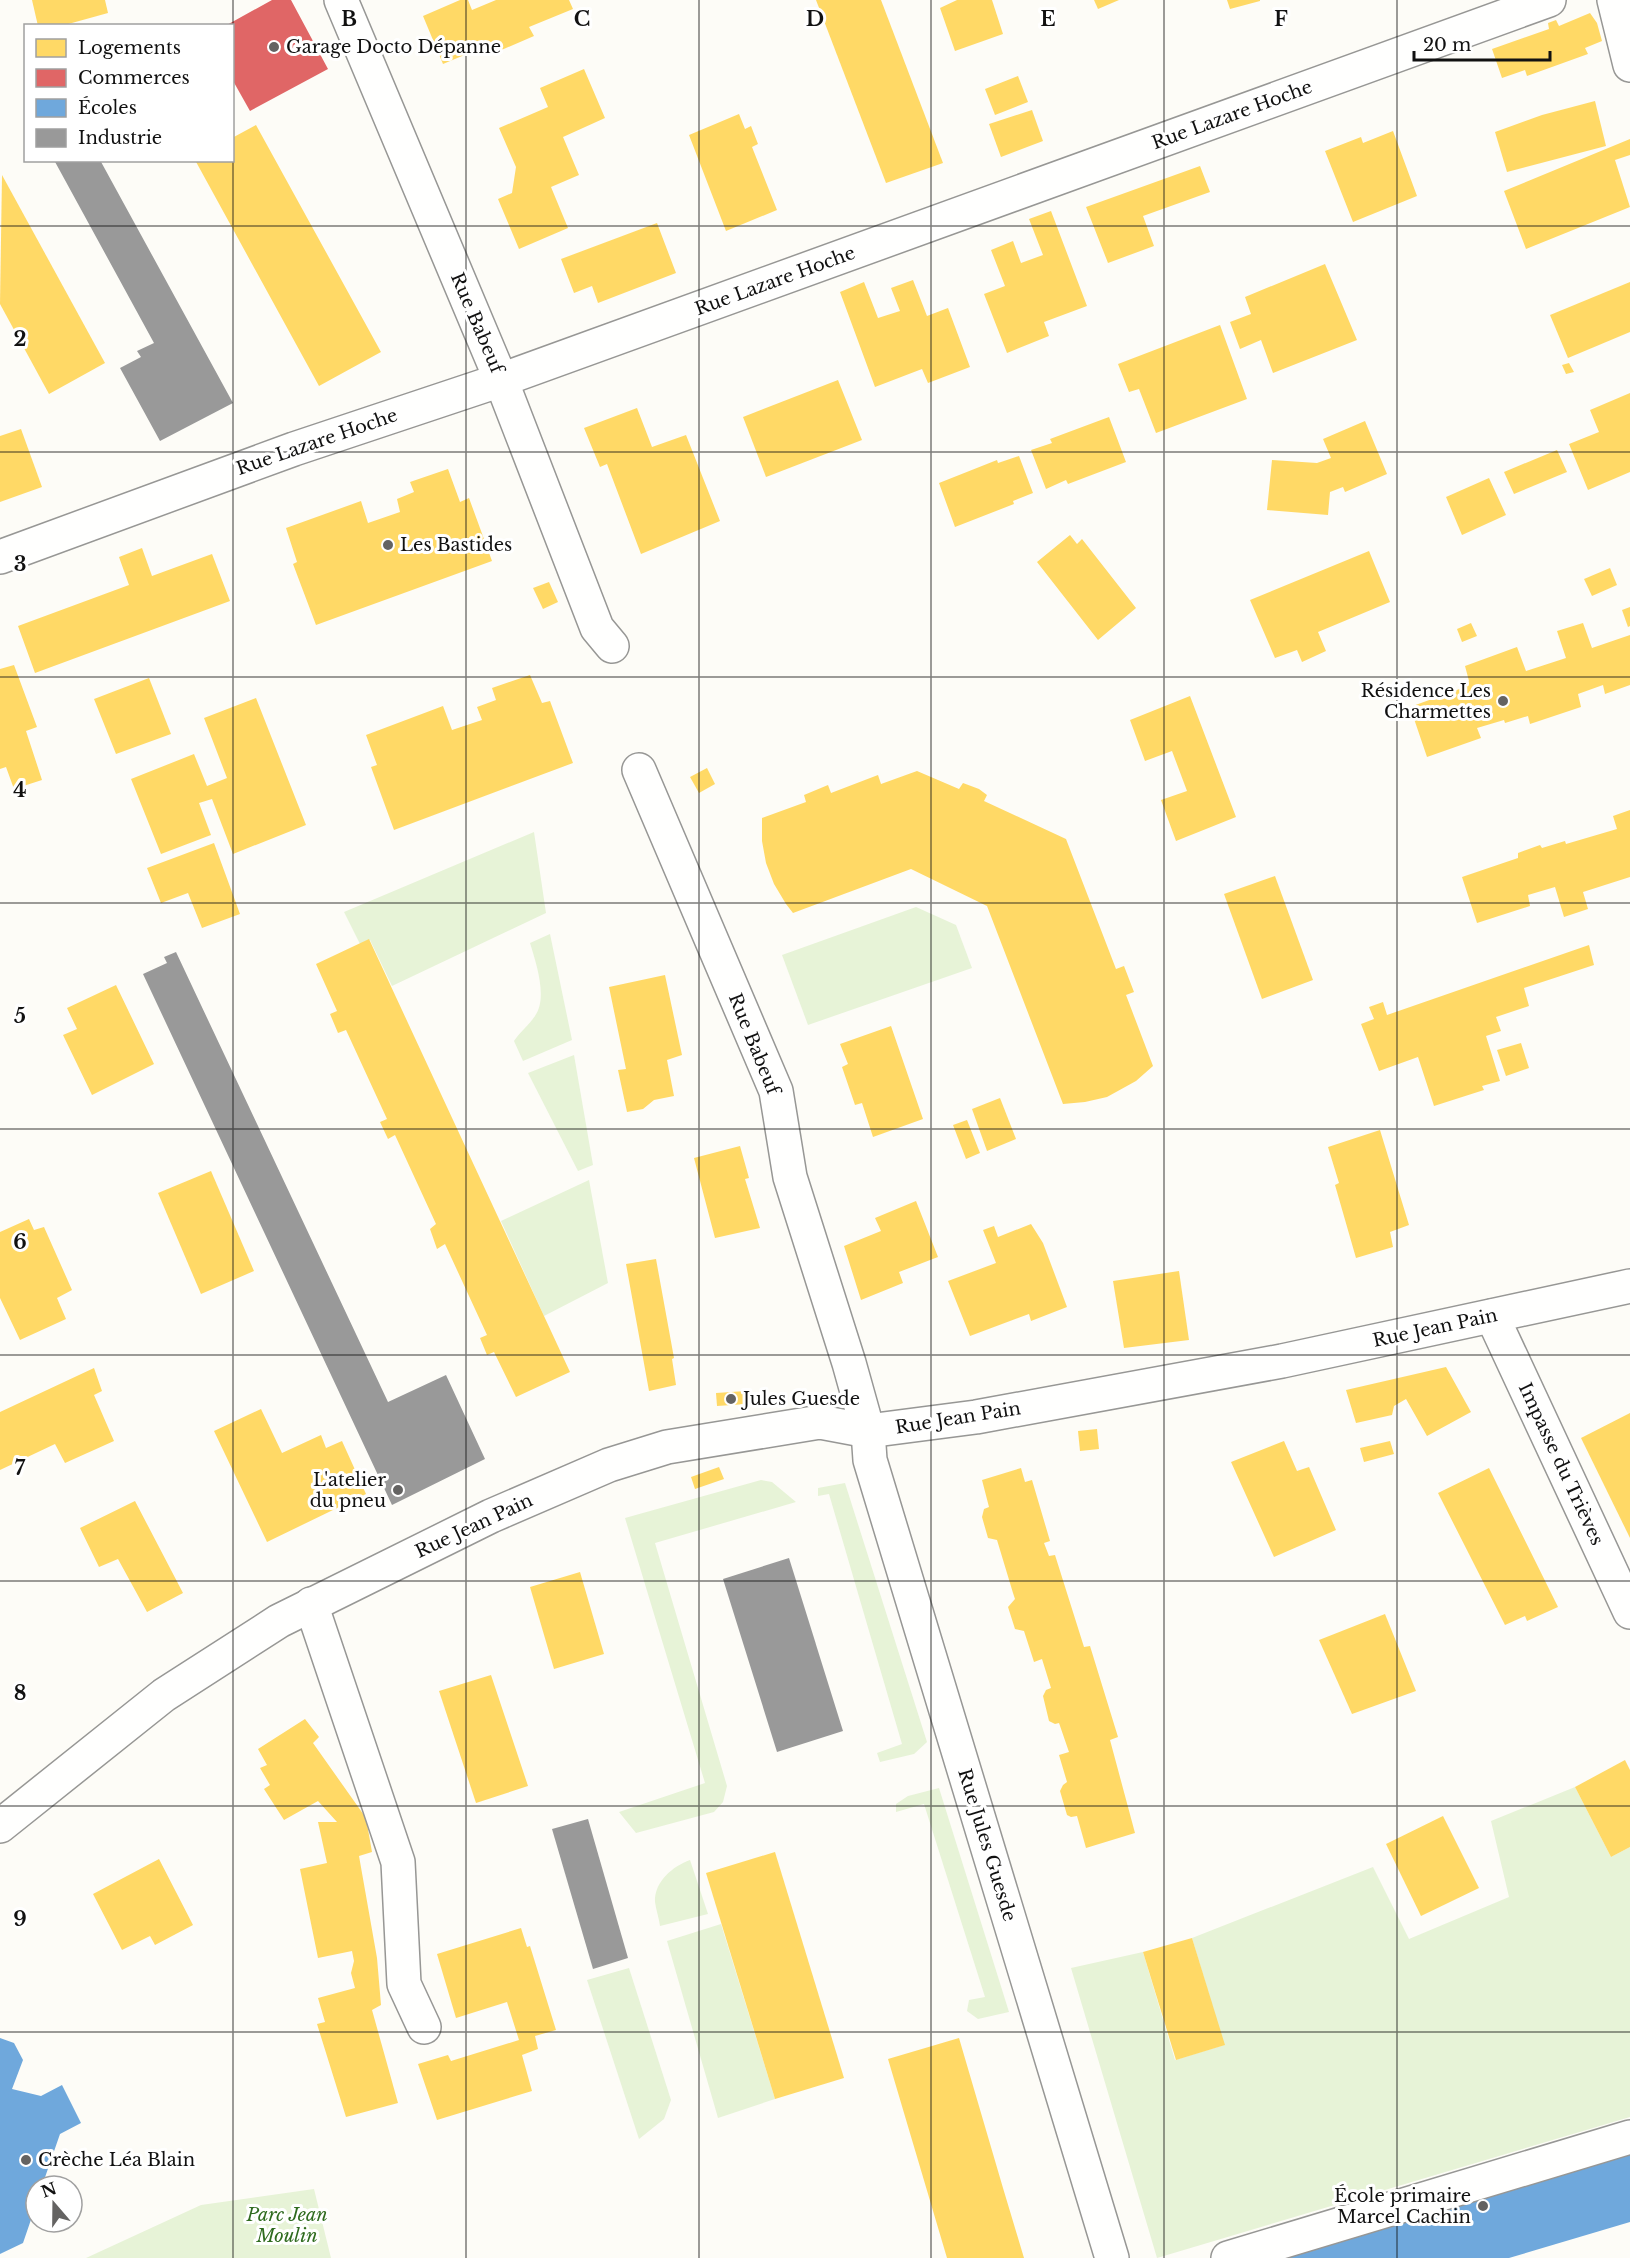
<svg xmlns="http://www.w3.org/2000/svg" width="1630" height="2258" viewBox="0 0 1630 2258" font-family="'Libre Baskerville',serif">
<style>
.green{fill:#e7f3d7}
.homes{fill:#ffd966}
.shops{fill:#e06666}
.schools{fill:#6fa8dc}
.industry{fill:#999}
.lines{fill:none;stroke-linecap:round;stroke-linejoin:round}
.pedestrian-casing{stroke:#979795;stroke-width:36}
.minor-casing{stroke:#979795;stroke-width:36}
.pedestrian{stroke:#fffffe;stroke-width:33}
.minor{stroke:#fffffe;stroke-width:33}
.grid{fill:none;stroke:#111;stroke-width:1.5;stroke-opacity:0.55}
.poi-dot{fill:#646362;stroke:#fff;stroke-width:2}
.labels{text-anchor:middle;stroke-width:6;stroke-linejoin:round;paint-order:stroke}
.poi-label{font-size:18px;fill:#111;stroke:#fff;text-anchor:start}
.street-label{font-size:18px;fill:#111;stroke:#fff}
.park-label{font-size:18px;font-style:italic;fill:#2f6b1f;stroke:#fff}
.grid-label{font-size:20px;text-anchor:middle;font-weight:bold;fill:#111;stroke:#fff;stroke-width:6;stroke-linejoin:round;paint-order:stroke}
</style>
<rect width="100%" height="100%" fill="#fdfcf7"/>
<g class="green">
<path d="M534,832L546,913L392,986L370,940L360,944L344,912Z"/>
<path d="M916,907L956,925L972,968L808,1025L782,955Z"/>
<path d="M550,934L572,1040L523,1061L514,1041C520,1032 529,1025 535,1016C548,998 536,963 530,943Z"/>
<path d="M574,1055L593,1165L578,1171L528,1073Z"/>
<path d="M589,1180L608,1283L544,1316L501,1221Z"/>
<path d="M761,1480L772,1482L796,1502L655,1543L727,1786L723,1802L714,1812L636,1833L619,1812L705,1783L625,1518Z"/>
<path d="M845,1483L927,1742L914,1754L880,1762L877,1753L902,1744L829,1494L818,1496V1488Z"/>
<path d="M1575,1787L1611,1857L1630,1847V2117L1157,2258L1071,1968L1143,1952L1175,2060L1224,2045L1192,1938L1373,1867L1409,1939L1509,1897L1491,1821Z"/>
<path d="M939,1788L1009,2012L978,2019L967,2011L969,2000L985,1997L924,1804L896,1812V1804L908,1796Z"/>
<path d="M690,1860L708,1914L660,1926C659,1918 656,1910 655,1902C654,1882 673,1866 690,1860Z"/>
<path d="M721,1924L775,2099L718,2118L667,1941Z"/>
<path d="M629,1968L671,2100L664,2119L639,2139L587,1980Z"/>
<path d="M314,2189L331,2258H86L201,2205Z"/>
</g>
<g class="homes">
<path d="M32,0H105L108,13L61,26H38Z"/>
<path d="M460,0H468L472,10L496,0H569L573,9L529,27L534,36L490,55L486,46L443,64L423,16Z"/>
<path d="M816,0H881L943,163L886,183Z"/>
<path d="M957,0H992L1003,34L955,51L940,8Z"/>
<path d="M1094,0H1119L1098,9Z"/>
<path d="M1227,0H1260V1L1230,9Z"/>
<path d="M1590,13L1597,23L1602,41L1585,48L1588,54L1527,76L1525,70L1502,78L1492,49L1549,29L1548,23L1556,20L1559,26Z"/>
<path d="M584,69L605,118L563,137L579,175L551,187L568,228L519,249L498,199L512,193L516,167L499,128L548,107L540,88Z"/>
<path d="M1018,76L1028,102L995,115L985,89Z"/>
<path d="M1595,101L1606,146L1507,172L1495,132L1542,115Z"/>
<path d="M1032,110L1043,141L1001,157L989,124Z"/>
<path d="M739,114L745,129L751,126L758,144L752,147L777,210L726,231L689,135Z"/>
<path d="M256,125L381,352L319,386L195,160H232V138Z"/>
<path d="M1393,131L1417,196L1353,222L1325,151L1361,137L1363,143Z"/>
<path d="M1630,139V155L1615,160L1630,207L1526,249L1504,191Z"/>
<path d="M1200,166L1210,192L1143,216L1154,246L1108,263L1086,207Z"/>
<path d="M2,175L105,363L49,394L0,304Z"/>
<path d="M1051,211L1087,306L1044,322L1049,336L1007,353L984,294L1005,286L991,250L1013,241L1021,263L1043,255L1029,219Z"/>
<path d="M657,223L676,273L598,303L592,286L574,293L561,259Z"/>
<path d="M1325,264L1357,340L1273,373L1261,340L1240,349L1230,322L1251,314L1245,297Z"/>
<path d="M913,280L927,316L948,308L970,367L928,383L922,369L875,387L840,292L864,282L878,318L900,311L891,288Z"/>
<path d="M1630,282V332L1568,358L1550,315Z"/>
<path d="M1220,325L1247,399L1156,433L1139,389L1129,392L1118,364Z"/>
<path d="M1569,363L1574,372L1566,374L1562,365Z"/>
<path d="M838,380L862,440L766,477L743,417Z"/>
<path d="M1630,393V472L1588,490L1569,444L1599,432L1590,410Z"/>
<path d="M637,408L652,447L686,435L720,521L641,554L607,464L600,467L584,428Z"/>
<path d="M1109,417L1126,462L1068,484L1066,480L1046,489L1031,450L1052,443L1050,439Z"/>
<path d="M1365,421L1387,474L1345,492L1343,487L1330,492L1328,515L1267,510L1272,460L1317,463L1331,458L1323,439Z"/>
<path d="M21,429L42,487L0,502V436Z"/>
<path d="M1557,450L1567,472L1514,494L1504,472Z"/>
<path d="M1019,456L1033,493L1013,501L1014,504L955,527L939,483L997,460L998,463Z"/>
<path d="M448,469L460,502L469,498L492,561L316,625L293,564L297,562L286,528L361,501L368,523L400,512L397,499L414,492L410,482Z"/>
<path d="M1489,478L1506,515L1462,535L1446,497Z"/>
<path d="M1070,535L1077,544L1082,539L1136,608L1098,640L1037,562Z"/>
<path d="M142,548L152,576L212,554L230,601L35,673L18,626L129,585L119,557Z"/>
<path d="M1369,551L1390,602L1318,632L1326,651L1302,662L1297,650L1275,658L1250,600Z"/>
<path d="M1610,568L1617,585L1592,596L1584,579Z"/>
<path d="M549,582L558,602L543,609L533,588Z"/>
<path d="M1630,607V626L1628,627L1622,610Z"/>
<path d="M1471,623L1477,636L1462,642L1457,629Z"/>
<path d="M1583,623L1592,648L1630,635V685L1605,694L1603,685L1578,694L1581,707L1530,724L1528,716L1505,723L1504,720L1477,728L1481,738L1427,757L1410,707L1465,687L1463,683L1469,681L1465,666L1517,647L1526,671L1566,658L1557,631Z"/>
<path d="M14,665L37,727L26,731L42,780L14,789L6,767L0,769V669Z"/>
<path d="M530,675L542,703L550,701L573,763L394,830L371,767L377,765L366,735L443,706L452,730L482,720L477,707L496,700L492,688Z"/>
<path d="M149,678L171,734L116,754L94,699Z"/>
<path d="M1190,696L1236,817L1176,841L1161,800L1187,791L1172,751L1145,761L1130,720Z"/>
<path d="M256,698L306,825L233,854L212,799L199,803L211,835L161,854L131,779L194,754L207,786L227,778L204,718Z"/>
<path d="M707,768L715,784L699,793L690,777Z"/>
<path d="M917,771L959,789L963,783L979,789L987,795L984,801L1066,839L1116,969L1124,966L1134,992L1126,995L1153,1066L1136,1081L1107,1097L1085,1102L1063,1104L987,906L911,869L793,913L786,904L774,884L766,863L762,841V818L806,802L804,795L828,785L831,793L878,775L881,784Z"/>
<path d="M1630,810V877L1583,892L1588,909L1564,917L1555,887L1528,895L1530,906L1477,923L1462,877L1518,858V853L1540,845L1542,848L1565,841L1566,844L1617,829L1613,816Z"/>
<path d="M214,843L240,914L202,928L188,893L161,903L147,868Z"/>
<path d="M1275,876L1313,980L1262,999L1224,894Z"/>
<path d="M369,939L570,1372L516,1397L494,1352L487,1355L480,1338L487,1335L445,1244L437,1249L430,1229L436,1224L395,1135L388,1139L380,1122L387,1119L346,1030L338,1033L330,1014L337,1011L316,964Z"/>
<path d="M1589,945L1594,965L1524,988L1529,1006L1496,1017L1501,1031L1486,1036L1500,1081L1482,1086L1484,1090L1434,1106L1418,1057L1379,1071L1361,1024L1374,1019L1369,1007L1383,1002L1387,1015Z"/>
<path d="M665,975L682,1055L667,1060L674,1096L654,1100L643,1109L627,1112L618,1070L626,1069L609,987Z"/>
<path d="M116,985L154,1064L92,1095L63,1035L77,1029L67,1008Z"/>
<path d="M891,1026L923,1119L873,1137L862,1103L855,1105L842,1067L848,1064L840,1044Z"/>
<path d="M1521,1043L1529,1068L1506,1076L1497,1050Z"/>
<path d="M1000,1098L1016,1139L987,1151L972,1109Z"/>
<path d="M967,1120L980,1153L966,1159L953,1125Z"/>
<path d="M1380,1130L1409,1225L1390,1232L1393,1247L1356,1258L1335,1185L1339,1183L1328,1147Z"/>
<path d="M740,1146L749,1178L745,1179L760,1228L715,1238L694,1158Z"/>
<path d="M211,1171L254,1271L201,1294L158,1193Z"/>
<path d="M916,1201L938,1257L899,1272L903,1283L861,1300L844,1246L881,1231L875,1218Z"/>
<path d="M29,1219L34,1230L44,1227L72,1290L57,1298L66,1319L20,1340L0,1298V1232Z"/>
<path d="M1031,1224L1043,1243L1067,1307L1031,1321L1029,1314L970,1336L948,1281L996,1263L983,1230L994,1226L998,1237Z"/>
<path d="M656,1259L674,1358L672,1359L676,1385L649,1391L626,1264Z"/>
<path d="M1179,1271L1189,1340L1124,1348L1113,1281Z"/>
<path d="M1446,1367L1471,1412L1427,1436L1406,1399L1394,1406L1392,1415L1356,1423L1346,1390Z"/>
<path d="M94,1368L102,1391L94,1395L114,1441L65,1463L55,1444L0,1470V1412Z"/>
<path d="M746,1391L747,1404L717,1406L716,1393Z"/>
<path d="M261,1409L282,1453L321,1435L326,1448L342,1441L366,1494L267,1542L214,1431Z"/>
<path d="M1630,1413V1538L1581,1438Z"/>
<path d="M1097,1429L1099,1449L1080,1451L1078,1431Z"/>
<path d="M1284,1441L1297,1471L1309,1467L1336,1530L1274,1557L1231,1462Z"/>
<path d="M1390,1441L1394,1454L1364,1462L1360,1448Z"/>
<path d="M719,1467L724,1479L695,1489L691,1477Z"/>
<path d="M1021,1468L1025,1482L1032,1480L1050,1541L1044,1543L1049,1556L1055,1555L1084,1647L1090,1646L1118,1737L1110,1740L1135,1833L1086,1848L1077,1816L1071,1817L1067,1815L1060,1791L1063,1785L1067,1782L1059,1755L1069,1752L1059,1723L1055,1724L1049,1721L1043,1696L1046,1690L1051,1688L1042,1659L1034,1662L1024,1631L1015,1629L1008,1607L1015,1599L1013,1593L997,1540L988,1538L982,1517L984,1509L989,1507L982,1480Z"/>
<path d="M1489,1468L1558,1607L1527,1621L1525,1616L1505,1625L1438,1493Z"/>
<path d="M135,1501L183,1593L147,1612L118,1559L99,1567L80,1528Z"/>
<path d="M580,1572L604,1654L554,1669L530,1587Z"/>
<path d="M1385,1614L1416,1691L1352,1714L1319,1640Z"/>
<path d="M491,1675L528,1786L476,1803L439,1691Z"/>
<path d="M305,1719L319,1737L313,1743L366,1818L372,1852L359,1856L377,1958L381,2005L372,2010L398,2103L346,2117L317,2024L325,2022L318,1998L355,1988L351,1973L354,1961L352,1951L318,1958L300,1869L327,1863L318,1822H337L318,1801L284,1820L264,1789L270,1785L260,1768L267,1765L258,1749Z"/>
<path d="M1625,1760L1630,1770V1847L1611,1857L1575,1787Z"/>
<path d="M1443,1816L1479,1888L1421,1916L1386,1844Z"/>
<path d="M775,1852L844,2078L775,2099L706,1873Z"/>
<path d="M159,1859L193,1925L155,1945L150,1936L122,1950L93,1894Z"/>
<path d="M521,1928L527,1947L530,1946L556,2030L535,2036L538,2049L522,2055L532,2091L437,2120L418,2064L448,2055L451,2061L519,2040L507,2002L456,2018L437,1954Z"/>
<path d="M1192,1938L1225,2045L1176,2060L1143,1952Z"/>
<path d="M959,2038L1003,2188L1024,2258H947L888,2059Z"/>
</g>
<path class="shops" d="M272,0H291L328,69L250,111L232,79V26H225Z"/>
<g class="schools">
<path d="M0,2038L14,2043L23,2060L12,2089L41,2096L62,2085L81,2123L60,2134L42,2186H36V2205L23,2243L0,2254Z"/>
<path d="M1630,2154V2222L1509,2258H1286Z"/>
</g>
<g class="industry">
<path d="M54,160H100L233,403L160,441L120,368L141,357L137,351L154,343Z"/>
<path d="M176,952L388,1402L446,1375L485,1459L392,1505L143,974L167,963L164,957Z"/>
<path d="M789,1558L843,1731L777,1752L723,1579Z"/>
<path d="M588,1819L628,1958L593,1969L552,1829Z"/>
</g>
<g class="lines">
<defs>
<path id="pedestrian" d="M1228,2258L1630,2137"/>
<g id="minor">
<path d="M341,0L501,380L597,628L612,646"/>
<path d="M1614,0L1630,65"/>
<path d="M0,557L294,449L501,380L1549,0"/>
<path d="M639,770L776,1091L790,1177L849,1363L868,1431L870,1460L1112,2258"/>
<path d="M1492,1316L1630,1612"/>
<path d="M311,1604L398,1862L404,1984L424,2027"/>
<path d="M0,1826L164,1695L279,1621L491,1516L609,1465L667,1447L820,1422L868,1431L976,1417L1282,1361L1630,1286"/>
</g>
</defs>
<use href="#pedestrian" class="pedestrian-casing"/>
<use href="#minor" class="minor-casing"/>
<use href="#pedestrian" class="pedestrian"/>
<use href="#minor" class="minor"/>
</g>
<path class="grid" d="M233,0V2258M466,0V2258M699,0V2258M931,0V2258M1164,0V2258M1397,0V2258M0,226H1630M0,452H1630M0,677H1630M0,903H1630M0,1129H1630M0,1355H1630M0,1581H1630M0,1806H1630M0,2032H1630"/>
<g class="poi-dot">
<circle cx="274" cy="47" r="6"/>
<circle cx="388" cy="545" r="6"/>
<circle cx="1503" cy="701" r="6"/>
<circle cx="731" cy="1399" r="6"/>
<circle cx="398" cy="1490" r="6"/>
<circle cx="26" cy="2160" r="6"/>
<circle cx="1483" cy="2206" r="6"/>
</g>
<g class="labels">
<g class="poi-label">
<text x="286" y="53">Garage Docto Dépanne</text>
<text x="400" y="551">Les Bastides</text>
<text x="1491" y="697" text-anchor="end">Résidence Les<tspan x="1491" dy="21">Charmettes</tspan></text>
<text x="743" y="1405">Jules Guesde</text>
<text x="386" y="1486" text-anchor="end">L'atelier<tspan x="386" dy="21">du pneu</tspan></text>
<text x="38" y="2166">Crèche Léa Blain</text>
<text x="1471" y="2202" text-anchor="end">École primaire<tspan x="1471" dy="21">Marcel Cachin</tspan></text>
</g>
<g class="street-label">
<text transform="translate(1232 115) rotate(-20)" y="6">Rue Lazare Hoche</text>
<text transform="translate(775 281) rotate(-20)" y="6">Rue Lazare Hoche</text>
<text transform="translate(477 323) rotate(67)" y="6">Rue Babeuf</text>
<text transform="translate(317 442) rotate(-19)" y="6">Rue Lazare Hoche</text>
<text transform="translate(754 1044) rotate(68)" y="6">Rue Babeuf</text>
<text transform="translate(1435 1328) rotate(-12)" y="6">Rue Jean Pain</text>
<text transform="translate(958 1418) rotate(-9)" y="6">Rue Jean Pain</text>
<text transform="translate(1561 1464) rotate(65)" y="6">Impasse du Trièves</text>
<text transform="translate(474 1526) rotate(-25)" y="6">Rue Jean Pain</text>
<text transform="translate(987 1845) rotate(73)" y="6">Rue Jules Guesde</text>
</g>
<g class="park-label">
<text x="287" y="2221">Parc Jean<tspan x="287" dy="21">Moulin</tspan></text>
</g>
</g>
<g class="grid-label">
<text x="349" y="26">B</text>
<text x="582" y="26">C</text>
<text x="815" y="26">D</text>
<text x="1048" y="26">E</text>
<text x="1281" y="26">F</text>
<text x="20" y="346">2</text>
<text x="20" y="571">3</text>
<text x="20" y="797">4</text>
<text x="20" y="1023">5</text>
<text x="20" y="1249">6</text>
<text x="20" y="1475">7</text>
<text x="20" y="1700">8</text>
<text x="20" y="1926">9</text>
</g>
<rect x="24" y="24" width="210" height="138" fill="#ffffff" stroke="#a0a0a0" stroke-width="1.5"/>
<rect x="36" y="39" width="30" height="18" fill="#ffd966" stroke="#a0a0a0" stroke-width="1.5"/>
<text x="78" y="54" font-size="18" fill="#111111">Logements</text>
<rect x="36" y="69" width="30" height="18" fill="#e06666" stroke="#a0a0a0" stroke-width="1.5"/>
<text x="78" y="84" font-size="18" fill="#111111">Commerces</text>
<rect x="36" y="99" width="30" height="18" fill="#6fa8dc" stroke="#a0a0a0" stroke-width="1.5"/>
<text x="78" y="114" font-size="18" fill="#111111">Écoles</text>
<rect x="36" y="129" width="30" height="18" fill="#999999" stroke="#a0a0a0" stroke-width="1.5"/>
<text x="78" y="144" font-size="18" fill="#111111">Industrie</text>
<g transform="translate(54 2204) rotate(340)"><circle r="28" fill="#ffffff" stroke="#a0a0a0" stroke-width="1.5"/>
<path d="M0-4.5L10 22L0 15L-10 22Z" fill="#646362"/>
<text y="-9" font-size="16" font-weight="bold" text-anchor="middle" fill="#111111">N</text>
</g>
<path d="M1414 51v9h136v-9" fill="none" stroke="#111111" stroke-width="3"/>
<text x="1423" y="51" font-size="18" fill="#111111" stroke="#ffffff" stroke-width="4.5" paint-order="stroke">20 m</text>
</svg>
